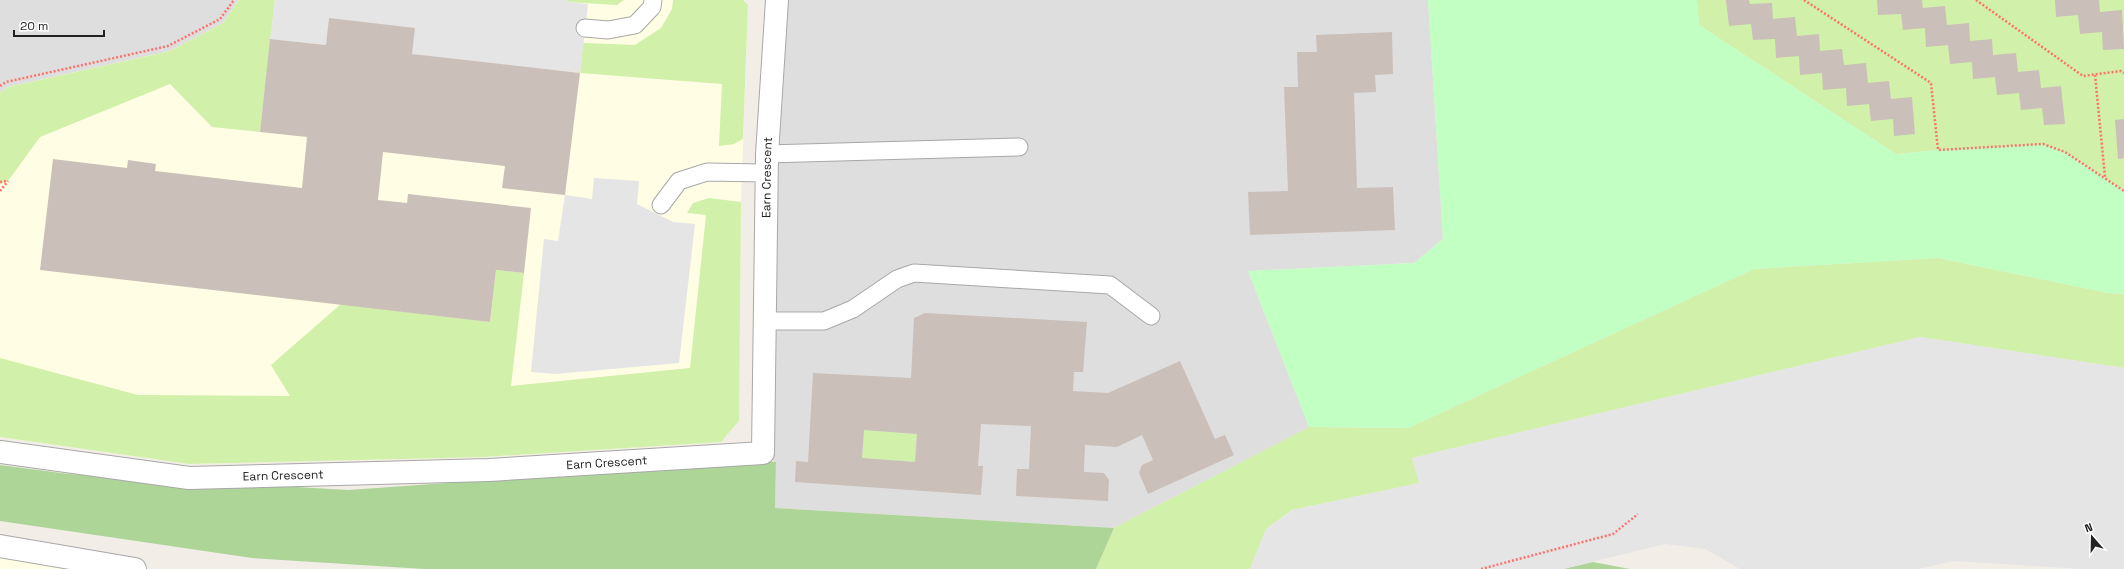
<svg xmlns="http://www.w3.org/2000/svg" width="2124" height="569" viewBox="0 0 2124 569" font-family="'Space Grotesk',sans-serif">
<style>
.residential{fill:#dfdede}
.education{fill:#fffde3}
.grass{fill:#d1f0a9}
.forest{fill:#aed598}
.park{fill:#c1ffc2}
.parking{fill:#e5e5e5}
.building{fill:#cbbfb9;fill-rule:evenodd}
.lines{fill:none;stroke-linecap:round;stroke-linejoin:round}
.lane-casing{stroke:#a8a8a8;stroke-width:19}
.street-casing{stroke:#a8a8a8;stroke-width:24}
.path{stroke:#ff716b;stroke-width:2.5;stroke-dasharray:2 2;stroke-linecap:butt}
.lane{stroke:#fff;stroke-width:17}
.street{stroke:#fff;stroke-width:22}
.labels{text-anchor:middle;stroke-width:3.5;stroke-linejoin:round;paint-order:stroke}
.street-label{font-size:12px;fill:#212121;stroke:#fff}
</style>
<rect width="100%" height="100%" fill="#f2eee7"/>
<g class="residential">
<path d="M0,0H239L223,23L170,51L8,87L0,93Z"/>
<path d="M777,0H1428L1443,239L1414,263L1248,271L1309,427L1114,528L775,508L776,463L763,453Z"/>
</g>
<g class="education">
<path d="M239,0H743L748,5L741,202L739,421L721,442L484,457L189,464L0,437V93L8,87L170,51L223,23Z"/>
<path d="M0,546L135,569H0Z"/>
</g>
<g class="grass">
<path d="M239,0H275L260,132L212,127L170,84L40,137L8,181L0,184V93L8,87L170,51L223,23Z"/>
<path d="M568,0H624L617,5L567,2Z"/>
<path d="M673,0H743L748,5L743,139L734,144L719,146L722,84L580,73L583,43L635,45L661,28L672,9Z"/>
<path d="M1697,0H2124V191L2065,152L1938,150L1896,154L1699,25Z"/>
<path d="M709,198L741,202L739,421L721,442L484,457L189,464L0,437V358L138,395L290,396L271,365L341,304L490,322L496,270L524,273L511,386L690,368L706,215L687,213L693,203Z"/>
<path d="M1938,258L2108,293L2124,294V368L1920,337L1412,458L1420,483L1292,510L1266,529L1250,569H1096L1114,528L1309,427L1408,428L1754,269Z"/>
<path d="M864,430L917,434L915,462L862,458Z"/>
</g>
<g class="forest">
<path d="M761,461L776,462L775,508L1114,528L1096,569H424L252,558L0,521V465L69,474L348,490Z"/>
<path d="M1593,562L1630,569H1563Z"/>
</g>
<path class="park" d="M1428,0H1697L1699,25L1896,154L1938,150L2043,144L2065,152L2124,191V294L2108,293L1938,258L1754,269L1408,428L1309,427L1248,271L1414,263L1443,239Z"/>
<g class="parking">
<path d="M275,0H568V2L588,4L580,73L270,39Z"/>
<path d="M594,178L639,181L637,204L673,222L695,224L679,363L555,374L531,372L544,239L558,241L565,195L592,199Z"/>
<path d="M1920,337L2124,368V569H2081L1954,561L1918,569H1740L1705,549L1665,544L1563,569H1250L1266,529L1293,510L1419,483L1412,458Z"/>
</g>
<g class="building">
<path d="M1726,0H1749L1750,4L1772,3L1773,19L1795,17L1797,36L1819,34L1820,51L1842,49L1844,65L1866,63L1868,83L1889,81L1891,99L1912,97L1915,134L1894,136L1893,119L1871,121L1869,104L1847,106L1846,88L1823,90L1822,73L1800,75L1799,56L1776,58L1775,39L1753,40L1751,24L1729,26Z"/>
<path d="M1877,0H1922L1923,8L1945,6L1947,25L1969,23L1970,41L1992,39L1993,55L2016,53L2018,72L2039,70L2041,88L2061,86L2065,124L2044,125L2042,108L2021,110L2019,93L1997,95L1995,77L1973,79L1972,62L1950,64L1948,45L1926,47L1925,28L1903,30L1901,14L1878,15Z"/>
<path d="M2055,0H2099L2100,12L2122,10L2124,49L2103,50L2102,32L2080,34L2078,15L2056,17Z"/>
<path d="M329,18L415,28L412,54L580,73L565,195L502,188L505,166L383,152L378,200L407,203L408,194L531,208L524,273L496,270L490,322L40,270L53,159L127,168L128,160L156,164L155,171L302,188L307,137L260,132L270,39L326,45Z"/>
<path d="M1392,32L1393,74L1375,75L1376,92L1354,93L1357,188L1393,187L1395,230L1250,235L1248,192L1288,191L1284,87H1298L1297,52H1317L1316,35Z"/>
<path d="M2124,119V158L2118,159L2115,120Z"/>
<path d="M925,313L1087,322L1083,372H1074L1073,391L1108,393L1180,361L1215,439L1225,435L1234,455L1148,494L1139,473L1142,465L1153,460L1142,435L1117,447L1085,445L1084,472L1104,473L1109,480L1108,501L1016,496L1017,469H1029L1031,426L981,424L978,466H983L981,495L795,482L796,461L808,462L813,373L911,378L914,318ZM864,430L917,434L915,462L862,458Z"/>
</g>
<g class="lines">
<defs>
<g id="lane">
<path d="M585,28L608,30L635,25L652,7L653,0"/>
<path d="M767,154L1019,147"/>
<path d="M661,205L679,181L707,172L766,173"/>
<path d="M765,321H824L853,309L897,279L914,273L1110,285L1151,316"/>
</g>
<g id="street">
<path id="s1" d="M0,452L189,478L489,470L763,453L767,154L777,0"/>
<path d="M0,546L135,569"/>
</g>
</defs>
<use href="#lane" class="lane-casing"/>
<use href="#street" class="street-casing"/>
<g class="path">
<path d="M1804,0L1931,83L1938,150L2043,144L2065,152L2124,191"/>
<path d="M1976,0L2083,76L2121,71L2124,73"/>
<path d="M2095,75L2105,177"/>
<path d="M0,86L6,82L168,46L220,19L234,0"/>
<path d="M0,182L7,181"/>
<path d="M0,191L8,181"/>
<path d="M1481,569L1613,534L1638,514"/>
</g>
<use href="#lane" class="lane"/>
<use href="#street" class="street"/>
</g>
<g class="labels">
<g class="street-label">
<text dy="4" stroke="none"><textPath href="#s1" startOffset="1041">Earn Crescent</textPath></text>
<text dy="4" stroke="none"><textPath href="#s1" startOffset="609">Earn Crescent</textPath></text>
<text dy="4" stroke="none"><textPath href="#s1" startOffset="285">Earn Crescent</textPath></text>
</g>
</g>
<g transform="translate(2092 537) rotate(340)" stroke="#ffffff" stroke-width="3" paint-order="stroke">
<path d="M0-3L7 15L0 10L-7 15Z" fill="#212121"/>
<text y="-6" font-size="11" font-weight="bold" text-anchor="middle" fill="#212121">N</text>
</g>
<path d="M14 30v6h90v-6" fill="none" stroke="#212121" stroke-width="2"/>
<text x="20" y="30" font-size="12" fill="#212121" stroke="#ffffff" stroke-width="3" paint-order="stroke">20 m</text>
</svg>
